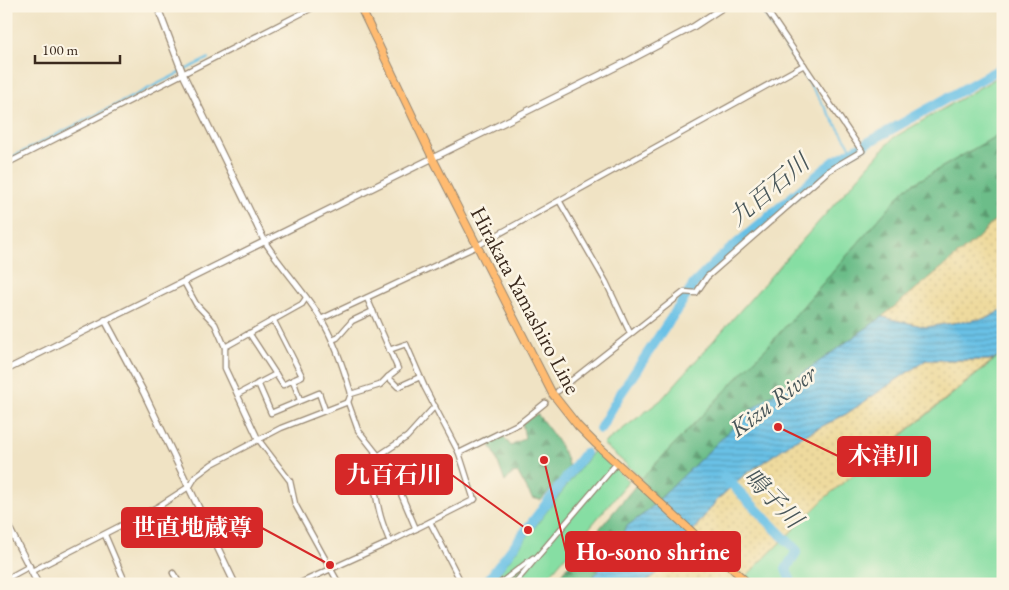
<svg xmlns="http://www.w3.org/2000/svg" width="1009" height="590" viewBox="0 0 1009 590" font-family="'EB Garamond','Noto Serif JP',serif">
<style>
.grass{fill:#86dea3;stroke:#608460}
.forest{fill:url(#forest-firs);stroke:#547454}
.sand{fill:url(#sand-dots);stroke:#94825e}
.water{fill:url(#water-rules);stroke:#527682}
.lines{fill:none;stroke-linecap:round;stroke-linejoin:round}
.stream{stroke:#69c1e6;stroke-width:2}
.river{stroke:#69c1e6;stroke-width:10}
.minor-tunnel{stroke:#ccbea3;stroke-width:4.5;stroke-dasharray:4.5 2;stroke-linecap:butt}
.minor-casing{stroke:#968671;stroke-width:7}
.tertiary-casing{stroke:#968671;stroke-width:8}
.primary-casing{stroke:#968671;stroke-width:9}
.minor{stroke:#fff;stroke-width:4.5}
.tertiary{stroke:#fff;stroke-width:5.5}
.primary{stroke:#ffbb71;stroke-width:7}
.labels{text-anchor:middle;stroke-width:5;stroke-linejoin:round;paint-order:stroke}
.street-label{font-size:22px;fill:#3b2a1e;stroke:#fcf5e5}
.water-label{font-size:24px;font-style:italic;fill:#49575a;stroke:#fcf5e5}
.leader{fill:none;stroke:#d62828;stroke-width:2}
.callout-dot{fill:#d62828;stroke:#fcf5e5;stroke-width:2}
.callout{fill:#d62828;stroke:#d62828;stroke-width:2}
.callout-label{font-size:24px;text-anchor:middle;font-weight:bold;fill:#fff}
</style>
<defs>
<pattern id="forest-firs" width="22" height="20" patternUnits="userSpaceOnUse" patternTransform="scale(1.25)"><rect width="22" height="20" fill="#6cbd89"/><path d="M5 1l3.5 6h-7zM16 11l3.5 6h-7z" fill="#5a9a6f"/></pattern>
<pattern id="sand-dots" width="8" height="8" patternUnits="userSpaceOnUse" patternTransform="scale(1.25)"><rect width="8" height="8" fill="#eeda9e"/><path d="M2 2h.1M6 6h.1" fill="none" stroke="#cdbb88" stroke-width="1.8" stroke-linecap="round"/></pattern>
<pattern id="water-rules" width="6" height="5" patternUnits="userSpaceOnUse" patternTransform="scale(1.25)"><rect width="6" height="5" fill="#69c1e6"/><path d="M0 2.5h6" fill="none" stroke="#589dba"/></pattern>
</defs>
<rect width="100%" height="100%" fill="#fcf5e5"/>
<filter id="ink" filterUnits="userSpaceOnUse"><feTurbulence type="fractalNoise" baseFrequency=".02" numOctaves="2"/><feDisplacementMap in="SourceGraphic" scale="10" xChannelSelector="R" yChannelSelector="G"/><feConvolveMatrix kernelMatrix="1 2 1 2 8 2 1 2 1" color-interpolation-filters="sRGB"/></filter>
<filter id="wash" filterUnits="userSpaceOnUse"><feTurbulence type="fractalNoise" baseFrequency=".0096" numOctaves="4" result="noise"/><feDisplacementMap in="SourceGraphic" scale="20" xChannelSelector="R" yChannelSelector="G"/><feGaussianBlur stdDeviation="1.12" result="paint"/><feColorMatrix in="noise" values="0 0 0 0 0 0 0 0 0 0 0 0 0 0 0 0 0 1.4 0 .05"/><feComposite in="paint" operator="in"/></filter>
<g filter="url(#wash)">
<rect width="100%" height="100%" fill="#f0e3c4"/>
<g class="grass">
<path d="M1003,74V132L906,188L770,344L642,478L603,444L661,400L893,138Z"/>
<path d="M1003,353V580L999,584H738L827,496Z"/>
<path d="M594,450L629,481L542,584H491Z"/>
</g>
<g class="forest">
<path d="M1003,132V212L977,239L882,317L752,409L645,513L627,526L589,584H553L642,478L770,344L906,188Z"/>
<path d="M537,414C549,429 566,449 569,469L541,500L532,498L518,473L512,474L505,482L495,454L487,440L502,435L511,446L525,438L522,423Z"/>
</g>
<g class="sand">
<path d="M1003,212V309L988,318L926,327L882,317L977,239Z"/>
<path d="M926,360H993L827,496L738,584H644L666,565L717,500L743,476L797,439L846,414Z"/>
</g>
<path class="water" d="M1003,309V353L993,360H926L846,414L797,439L743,476L717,500L666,565L644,584H589L627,526L645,513L752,409L882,317L926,327L988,318Z"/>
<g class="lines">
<g class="stream">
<path d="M759,6L853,151"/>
<path d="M6,160L209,58"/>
</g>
<g class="river">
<path d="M600,429L619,396L694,284L720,258L833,162L1003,67"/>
<path d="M724,476L797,551L786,569L792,584"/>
<path d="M485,584L585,453"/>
</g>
</g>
</g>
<g filter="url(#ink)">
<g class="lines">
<path class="minor-tunnel" d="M545,403L555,393"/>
<defs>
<g id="minor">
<path d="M6,164L316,6"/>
<path d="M560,202L606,282L630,333"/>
<path d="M184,282L196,304L215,324L225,347V368L251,424L258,439L290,481L295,504L339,584"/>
<path d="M367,298L398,369L388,377"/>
<path d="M273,319L302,376L293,380L300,400"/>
<path d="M321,319L477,246L804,65"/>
<path d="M249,333L283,385L293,380"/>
<path d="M332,340L337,338L352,321L373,311"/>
<path d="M225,347L302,304L306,298"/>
<path d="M389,350L406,344L425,388L459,453L474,500"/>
<path d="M258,383L271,413L319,393L325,410"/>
<path d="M558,391L684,292L696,293L707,277L828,171L862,151L764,6"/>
<path d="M238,394L276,374"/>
<path d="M351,394L380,385L388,377L398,387L420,377"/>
<path d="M348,402L358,430L392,473L416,529"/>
<path d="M375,452C367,471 373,472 375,490C379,512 381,521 390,542"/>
<path d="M459,453L520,423L545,403"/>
<path d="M378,456L407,437L435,406"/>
<path d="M430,522L462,584"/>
<path d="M105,535L126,584"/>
<path d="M32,571L159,506L190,486L196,476L212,464L281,428L348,402L351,394L350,390C342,364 333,337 318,314C302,289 281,267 265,242"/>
<path d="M173,573L180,584"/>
<path d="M6,579L30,566"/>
<path d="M298,584L390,542L475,499"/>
<path d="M499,584L533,558"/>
<path d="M514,584L617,463"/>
</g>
<g id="tertiary">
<path d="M157,6L183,74L265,242"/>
<path d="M105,320L144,393L235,584"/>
<path d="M6,370L628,61L693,27L725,6"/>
<path d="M6,522L38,584"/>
</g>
<path id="primary" d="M360,6L433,159L552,393L578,426L596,444L749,584"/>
</defs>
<use href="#minor" class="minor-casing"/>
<use href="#tertiary" class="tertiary-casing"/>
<use href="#primary" class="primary-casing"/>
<use href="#minor" class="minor"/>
<use href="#tertiary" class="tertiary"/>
<use href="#primary" class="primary"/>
</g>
</g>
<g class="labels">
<g class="street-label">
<text transform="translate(526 300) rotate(62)" y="8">Hirakata Yamashiro Line</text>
</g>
<g class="water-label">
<text transform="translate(769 190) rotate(-40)" y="8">九百石川</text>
<text transform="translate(773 401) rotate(-37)" y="8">Kizu River</text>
<text transform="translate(773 498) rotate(46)" y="8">鳴子川</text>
</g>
</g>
<path class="leader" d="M778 427L838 456M528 530L452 475M330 565L262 528M544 460L566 552"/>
<g class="callout-dot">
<circle cx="778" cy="427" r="5"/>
<circle cx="528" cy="530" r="5"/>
<circle cx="330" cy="565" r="5"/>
<circle cx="544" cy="460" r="5"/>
</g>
<g class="callout">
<rect x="838" y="437" width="92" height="39" rx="5"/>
<rect x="336" y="455" width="116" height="39" rx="5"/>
<rect x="122" y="508" width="140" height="39" rx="5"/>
<rect x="566" y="532" width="174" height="39" rx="5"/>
</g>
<g class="callout-label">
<text x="884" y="464">木津川</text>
<text x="394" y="483">九百石川</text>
<text x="192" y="536">世直地蔵尊</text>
<text x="653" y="560">Ho-sono shrine</text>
</g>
<rect width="1009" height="590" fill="none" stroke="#fcf5e5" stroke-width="25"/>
<path d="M35 55v8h85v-8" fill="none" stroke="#3b2a1e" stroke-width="2.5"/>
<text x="42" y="55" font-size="15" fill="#3b2a1e" stroke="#fcf5e5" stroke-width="4" paint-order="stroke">100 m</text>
</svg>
